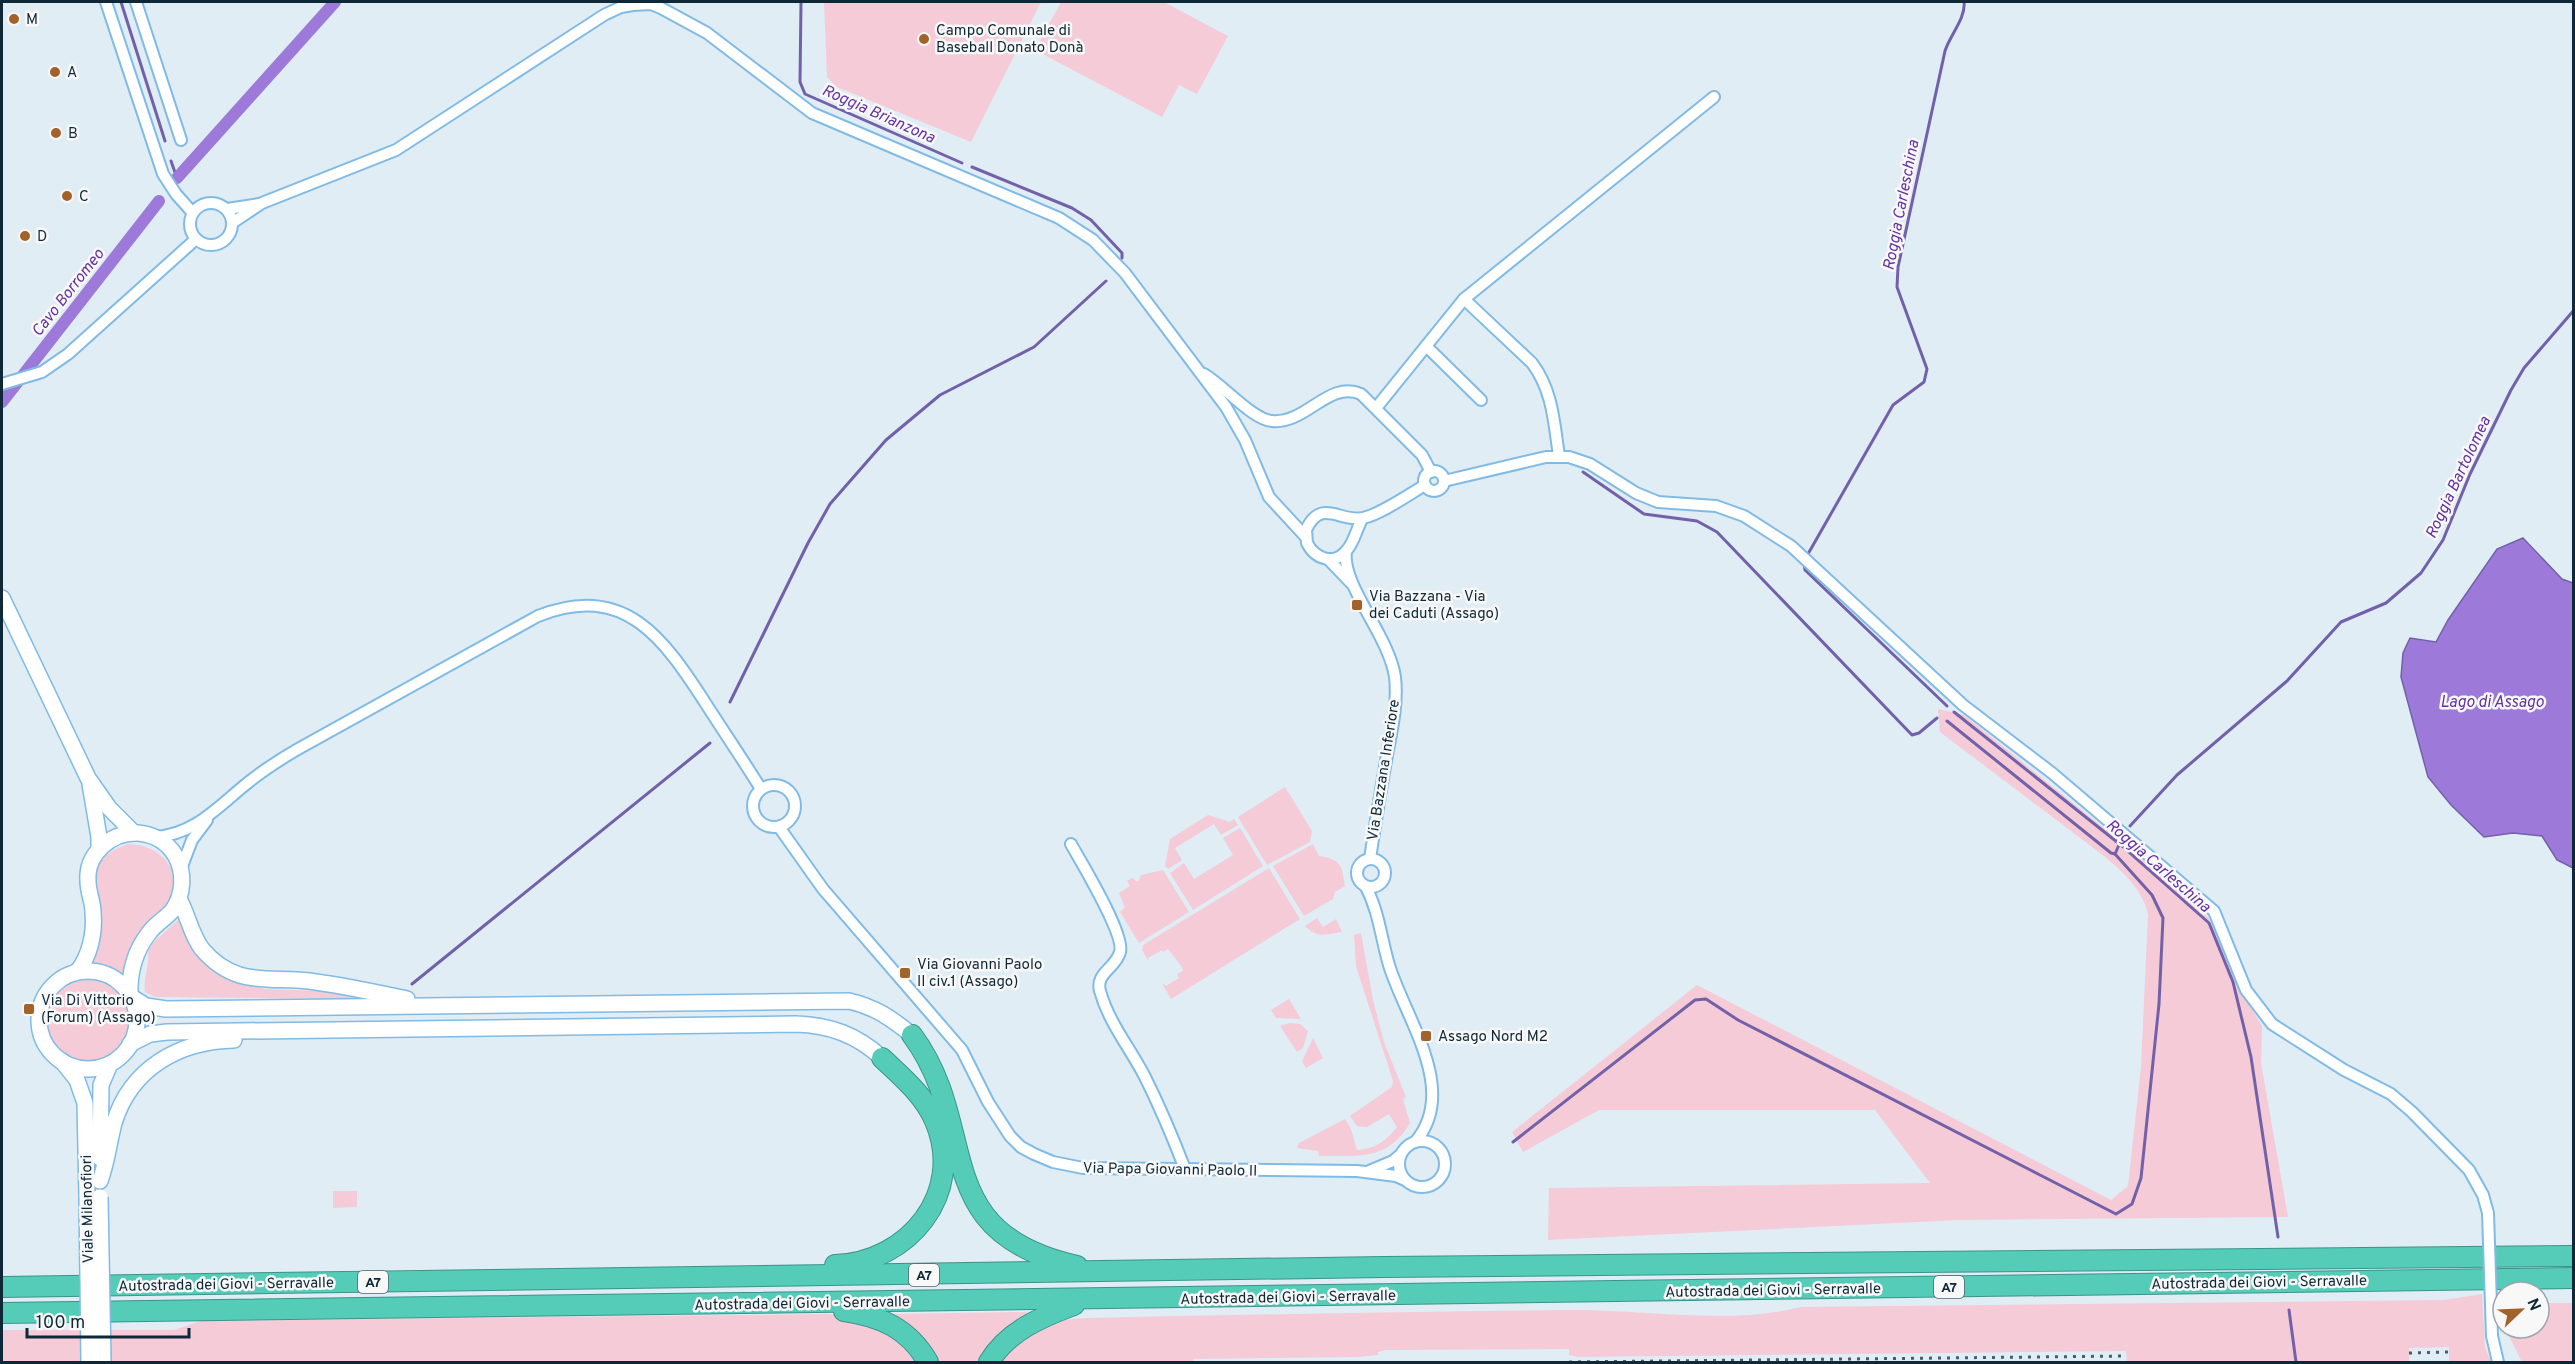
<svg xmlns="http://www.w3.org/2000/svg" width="2575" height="1364" viewBox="0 0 2575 1364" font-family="Overpass,sans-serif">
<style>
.green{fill:#f4cbd6}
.water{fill:#9d7ada;stroke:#7261a9;stroke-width:1.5}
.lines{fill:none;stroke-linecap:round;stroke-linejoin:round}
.stream{stroke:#7261a9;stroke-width:3}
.canal{stroke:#9d7ada;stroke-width:12}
.street-casing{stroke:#80bbe5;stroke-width:14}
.secondary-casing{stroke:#80bbe5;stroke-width:18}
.highway-casing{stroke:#3c938b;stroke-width:22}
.street{stroke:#fff;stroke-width:10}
.secondary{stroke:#fff;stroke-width:15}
.highway{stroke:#55ccb7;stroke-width:20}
.rail{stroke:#475d6a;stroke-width:3;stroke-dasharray:3 6;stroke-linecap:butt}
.street-bridge-casing{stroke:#80bbe5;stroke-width:14;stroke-linecap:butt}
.secondary-bridge-casing{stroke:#80bbe5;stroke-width:18;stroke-linecap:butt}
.street-bridge{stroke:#fff;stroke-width:10}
.secondary-bridge{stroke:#fff;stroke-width:15}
.poi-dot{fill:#a1632a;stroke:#f8f8f8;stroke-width:2}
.labels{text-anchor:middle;stroke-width:5;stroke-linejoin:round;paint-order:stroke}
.shield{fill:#f8f8f8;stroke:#556672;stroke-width:1.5}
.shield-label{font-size:14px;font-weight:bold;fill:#0f2838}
.poi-label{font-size:15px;fill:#0f2838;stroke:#f8f8f8;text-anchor:start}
.street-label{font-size:15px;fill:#0f2838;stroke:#f8f8f8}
.water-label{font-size:16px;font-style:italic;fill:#6431a2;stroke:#f8f8f8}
</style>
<rect width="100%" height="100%" fill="#e1edf5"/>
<g class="green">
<path d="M824,2H1041L971,142L837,87L827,77Z"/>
<path d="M1061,2H1164L1228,36L1197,94L1179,85L1162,117L1035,50Z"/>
<path d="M1938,709L1964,715L2198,904L2219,933L2242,992L2262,1026L2261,1063L2288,1217L1959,1220L1548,1240L1549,1188L1930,1183L1875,1110H1599L1523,1152L1512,1132L1697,985L2111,1200L2128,1186L2141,1067L2148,915C2144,891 2123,872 2104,856L1940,732Z"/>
<path d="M1285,787L1312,831L1310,842L1267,865L1238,817Z"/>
<path d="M1208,815L1230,822L1234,819L1238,825L1221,835L1214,824L1175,848L1182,860L1168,869L1165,866L1170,839Z"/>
<path d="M1240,828L1263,866L1193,910L1170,873L1184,863L1194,879L1233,855L1223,838Z"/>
<path d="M128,844C155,844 181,864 172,894C168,909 155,914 145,925C132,939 126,957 124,976L116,970L92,964C97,949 101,934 101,918C101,883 82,860 128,844Z"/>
<path d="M1313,844L1319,856C1343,860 1341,866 1345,886L1335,892L1333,899L1304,916L1273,866Z"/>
<path d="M1269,868L1300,919L1171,999L1162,983L1166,986L1179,978L1177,974L1183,971L1182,967L1168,949L1163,952L1162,950L1148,958L1149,962L1142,950L1143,945Z"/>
<path d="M1163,870L1189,912L1139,943L1120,912L1125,907L1119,893L1130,886L1127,881L1132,878L1138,882L1141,875Z"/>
<path d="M180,918L223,976L239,983L266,989L322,991L361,999L155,997L145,992C143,978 150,964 148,951L155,941Z"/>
<path d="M1317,918L1323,927L1336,919L1342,932C1326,934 1318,939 1305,926Z"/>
<path d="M1361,933L1373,1000L1384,1042L1406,1097L1403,1099L1410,1123C1387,1162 1358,1155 1319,1156L1318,1151L1297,1148L1299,1143L1345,1119L1351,1129L1357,1150C1375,1149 1386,1141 1397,1127L1389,1114L1367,1127L1357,1126L1350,1116L1392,1087L1393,1081L1356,966L1354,935Z"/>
<circle cx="88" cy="1021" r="41"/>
<path d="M1289,999L1301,1019L1276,1018L1271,1010Z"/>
<path d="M1290,1023L1300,1024L1308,1031L1303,1048L1297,1052L1280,1026Z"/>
<path d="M1313,1038L1323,1058L1306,1068L1302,1061Z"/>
<path d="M333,1191H357V1207L333,1208Z"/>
<path d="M2482,1294L2485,1347L2491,1362H2449V1347L2409,1348V1362H2127L2126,1351L1578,1357L1569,1355V1349L1386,1350L1378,1352V1355L1359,1357L1193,1359V1362H995C1026,1333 1040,1321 1084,1318C1248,1315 1411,1311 1575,1310C1647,1310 1731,1325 1801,1307L2444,1300Z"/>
<path d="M2539,1303H2573V1362H2522L2505,1328H2539Z"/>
<path d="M1026,1312L1027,1315L983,1362H933L890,1318L891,1314Z"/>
<path d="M828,1314C880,1317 886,1330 922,1362H111V1330H174L201,1321Z"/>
<rect x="2" y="1330" width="78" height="32"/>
</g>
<path class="water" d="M2523,538L2562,579L2573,583V868L2557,860L2542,836L2513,833L2484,837L2451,805L2428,777L2401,677L2403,653L2410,638L2436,642L2448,620L2497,549Z"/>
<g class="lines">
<g class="stream">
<path d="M121,2L165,141"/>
<path d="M801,2L800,82L805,94L962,163"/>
<path d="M171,161L177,178"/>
<path d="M972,167L1072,208L1091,220L1122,253V258"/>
<path d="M1583,472L1644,514L1697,521L1717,532L1912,735L1919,733L1937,718"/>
<path d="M1808,554L1893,405L1924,382L1927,369L1897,287L1898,267L1945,51C1950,35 1966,18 1964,2"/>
<path d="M1804,563L1805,570L1947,706"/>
<path d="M730,702L808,543L830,504L886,440L940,395L1034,347L1106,281"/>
<path d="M1954,712L2122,846L2209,923L2233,982L2251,1057L2278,1237"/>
<path d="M1947,721L2111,853L2115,854L2122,838"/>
<path d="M2130,826L2177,775L2287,681L2341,622L2386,603L2421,573L2443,540L2470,474L2511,390L2524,368L2574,310"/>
<path d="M412,984L710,743"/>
<path d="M1513,1142L1695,1000L1706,999L1738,1020L2116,1214L2132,1204L2141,1178L2159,1004L2163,918L2152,895L2115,854"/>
<path d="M2289,1310L2296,1362"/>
</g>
<g class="canal">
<path d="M177,178L335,2"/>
<path d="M2,402L159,201"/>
</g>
<defs>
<g id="street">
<path d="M106,2L163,174L176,194L192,212"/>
<path d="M136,2L181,140"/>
<circle cx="211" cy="224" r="21"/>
<path d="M227,209L259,204"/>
<path d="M232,223L262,203L396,150L604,15L621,7L633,5L651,4L661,8L707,33L812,113L1059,218L1093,240L1125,273L1226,407L1245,440L1269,497L1305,536"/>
<path d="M1464,299L1714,97"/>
<path d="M1426,346L1481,400"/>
<path d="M1204,374C1223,385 1253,420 1272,421C1307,424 1328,380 1361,394L1422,455L1431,472"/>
<path d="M2,384L42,372L68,354L196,239"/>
<path d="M1376,408L1464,299L1532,363C1553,391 1554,423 1559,456"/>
<circle cx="1434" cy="481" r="10"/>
<path d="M1444,481L1546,457H1569L1590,464L1636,493L1658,502L1716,506L1744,516L1791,546L1963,705L2052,773L2214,911L2246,990L2272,1024L2344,1070L2391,1094L2412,1112L2469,1170L2483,1195L2488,1213"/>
<path d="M1362,519C1357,528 1354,542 1347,550C1335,566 1315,559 1307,543L1306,530C1321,497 1341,523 1363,518C1381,514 1408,495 1425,485"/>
<path d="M1346,551C1341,585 1389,635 1395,677C1398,703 1392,730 1387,755C1381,790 1375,824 1370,859"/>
<path d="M1328,559L1351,583"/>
<circle cx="774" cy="806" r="21"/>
<path d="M779,827L823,889L962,1050L988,1102L1010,1136L1021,1147L1034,1154L1053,1162L1083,1168L1357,1171L1396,1176L1405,1180"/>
<path d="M155,837C193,835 217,808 245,785C262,771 279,760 298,749L538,616C625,581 664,639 706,704C724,732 743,760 761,789"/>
<path d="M1071,844C1082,864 1125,934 1120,952C1116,968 1095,973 1100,991C1109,1023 1130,1048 1145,1077C1160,1107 1173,1138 1185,1169"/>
<circle cx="1371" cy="873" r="14"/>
<path d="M181,869L192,840L207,820"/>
<path d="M1366,887C1379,912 1381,938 1389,965C1405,1018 1459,1089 1416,1141"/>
<circle cx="1422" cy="1164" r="23"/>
<path d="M1369,1171L1393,1161L1400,1155"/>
<path d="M2492,1336L2498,1362"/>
</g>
<g id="secondary">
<path d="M2,598L88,778L109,808L134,833"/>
<path d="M90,784L99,837V850"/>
<path d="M179,899C188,915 191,935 202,949C237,990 271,975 316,982C346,986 377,993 407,999"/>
<circle cx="88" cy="1020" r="49"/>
<path d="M77,972C90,956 95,933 93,912C93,902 88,892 88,881C86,854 111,832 137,833C153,834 167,842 175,855C185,872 184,895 172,911C165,919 155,924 149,933C134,952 129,972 130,996"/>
<path d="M130,996L146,1006L166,1009L849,1001C875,1007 891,1018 912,1035"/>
<path d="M130,1044L150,1034L167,1032L796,1024C830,1025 857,1035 882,1058"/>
<path d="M62,1061L77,1080L85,1103L87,1197"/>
<path d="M100,1158L101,1085L110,1064"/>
<path d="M100,1181C107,1162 109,1142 114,1123C131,1068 179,1041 234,1040"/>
</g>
<g id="highway">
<path d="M912,1035C982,1129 925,1232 1077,1266"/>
<path d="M835,1265C908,1263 966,1193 935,1121C924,1095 902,1077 882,1058"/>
<path d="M2,1287L1384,1267L2574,1256"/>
<path d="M844,1311C881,1316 909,1329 928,1362"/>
<path d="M2,1313L2574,1278"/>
<path d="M989,1362C1008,1331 1041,1317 1074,1305"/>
</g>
</defs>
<use href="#street" class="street-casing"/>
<use href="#secondary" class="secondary-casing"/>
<use href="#highway" class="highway-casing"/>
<use href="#street" class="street"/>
<use href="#secondary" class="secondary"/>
<use href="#highway" class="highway"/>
<g class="rail">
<path d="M2409,1353L2449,1352"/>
<path d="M1569,1362L2127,1356"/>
</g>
<defs>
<path id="street-bridge" d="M2488,1213L2492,1336"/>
<g id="secondary-bridge">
<path d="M87,1197L89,1362"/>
<path d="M100,1197L103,1362"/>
</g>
</defs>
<use href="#street-bridge" class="street-bridge-casing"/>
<use href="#secondary-bridge" class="secondary-bridge-casing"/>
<use href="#street-bridge" class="street-bridge"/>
<use href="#secondary-bridge" class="secondary-bridge"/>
</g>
<g class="poi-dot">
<circle cx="14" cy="19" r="6"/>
<circle cx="924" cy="39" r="6"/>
<circle cx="55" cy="72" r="6"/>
<circle cx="56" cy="133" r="6"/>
<circle cx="67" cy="196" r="6"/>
<circle cx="25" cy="236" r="6"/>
<rect x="1351" y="599" width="12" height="12" rx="3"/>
<rect x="899" y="967" width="12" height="12" rx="3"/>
<rect x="23" y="1003" width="12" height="12" rx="3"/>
<rect x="1420" y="1030" width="12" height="12" rx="3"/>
</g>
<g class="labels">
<g class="shield">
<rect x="909" y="1264" width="30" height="22" rx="4.5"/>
<rect x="358" y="1271" width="30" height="22" rx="4.5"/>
<rect x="1934" y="1276" width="30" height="22" rx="4.5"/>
</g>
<g class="shield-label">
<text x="924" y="1280">A7</text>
<text x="373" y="1287">A7</text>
<text x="1949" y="1292">A7</text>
</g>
<g class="poi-label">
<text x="26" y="24">M</text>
<text x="936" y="35">Campo Comunale di<tspan x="936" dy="17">Baseball Donato Donà</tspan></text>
<text x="67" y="77">A</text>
<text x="68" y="138">B</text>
<text x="79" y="201">C</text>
<text x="37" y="241">D</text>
<text x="1369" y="601">Via Bazzana - Via<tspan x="1369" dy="17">dei Caduti (Assago)</tspan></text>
<text x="917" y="969">Via Giovanni Paolo<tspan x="917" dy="17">II civ.1 (Assago)</tspan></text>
<text x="41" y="1005">Via Di Vittorio<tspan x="41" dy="17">(Forum) (Assago)</tspan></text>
<text x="1438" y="1041">Assago Nord M2</text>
</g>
<g class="street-label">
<text transform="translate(1383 770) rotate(-81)" y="5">Via Bazzana Inferiore</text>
<text transform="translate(1170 1169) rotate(1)" y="5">Via Papa Giovanni Paolo II</text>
<text transform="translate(87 1209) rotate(-91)" y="5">Viale Milanofiori</text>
<text transform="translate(2259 1282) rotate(-1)" y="5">Autostrada dei Giovi - Serravalle</text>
<text transform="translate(226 1284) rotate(-1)" y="5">Autostrada dei Giovi - Serravalle</text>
<text transform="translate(1773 1290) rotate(-1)" y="5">Autostrada dei Giovi - Serravalle</text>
<text transform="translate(1288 1297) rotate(-1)" y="5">Autostrada dei Giovi - Serravalle</text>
<text transform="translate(802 1303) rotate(-1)" y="5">Autostrada dei Giovi - Serravalle</text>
</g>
<g class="water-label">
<text transform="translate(879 113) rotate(24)" y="6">Roggia Brianzona</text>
<text transform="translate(1900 205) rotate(-79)" y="6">Roggia Carleschina</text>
<text transform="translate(67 292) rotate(-52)" y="6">Cavo Borromeo</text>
<text transform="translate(2457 477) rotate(-65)" y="6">Roggia Bartolomea</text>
<text x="2492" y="707">Lago di Assago</text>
<text transform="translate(2159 865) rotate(41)" y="6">Roggia Carleschina</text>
</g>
</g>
<rect width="2575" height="1364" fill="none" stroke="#0f2838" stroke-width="6"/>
<g transform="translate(2521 1310) rotate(67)"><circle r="28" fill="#f8f8f8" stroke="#9ba5ab" stroke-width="1.5"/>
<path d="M0-4.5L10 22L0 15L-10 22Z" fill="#a1632a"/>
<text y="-9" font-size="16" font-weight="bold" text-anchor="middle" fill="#0f2838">N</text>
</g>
<path d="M27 1328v9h162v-9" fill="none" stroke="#0f2838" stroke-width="3"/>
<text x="36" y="1328" font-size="18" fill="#0f2838" stroke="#f8f8f8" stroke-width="4.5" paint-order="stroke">100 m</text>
</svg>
